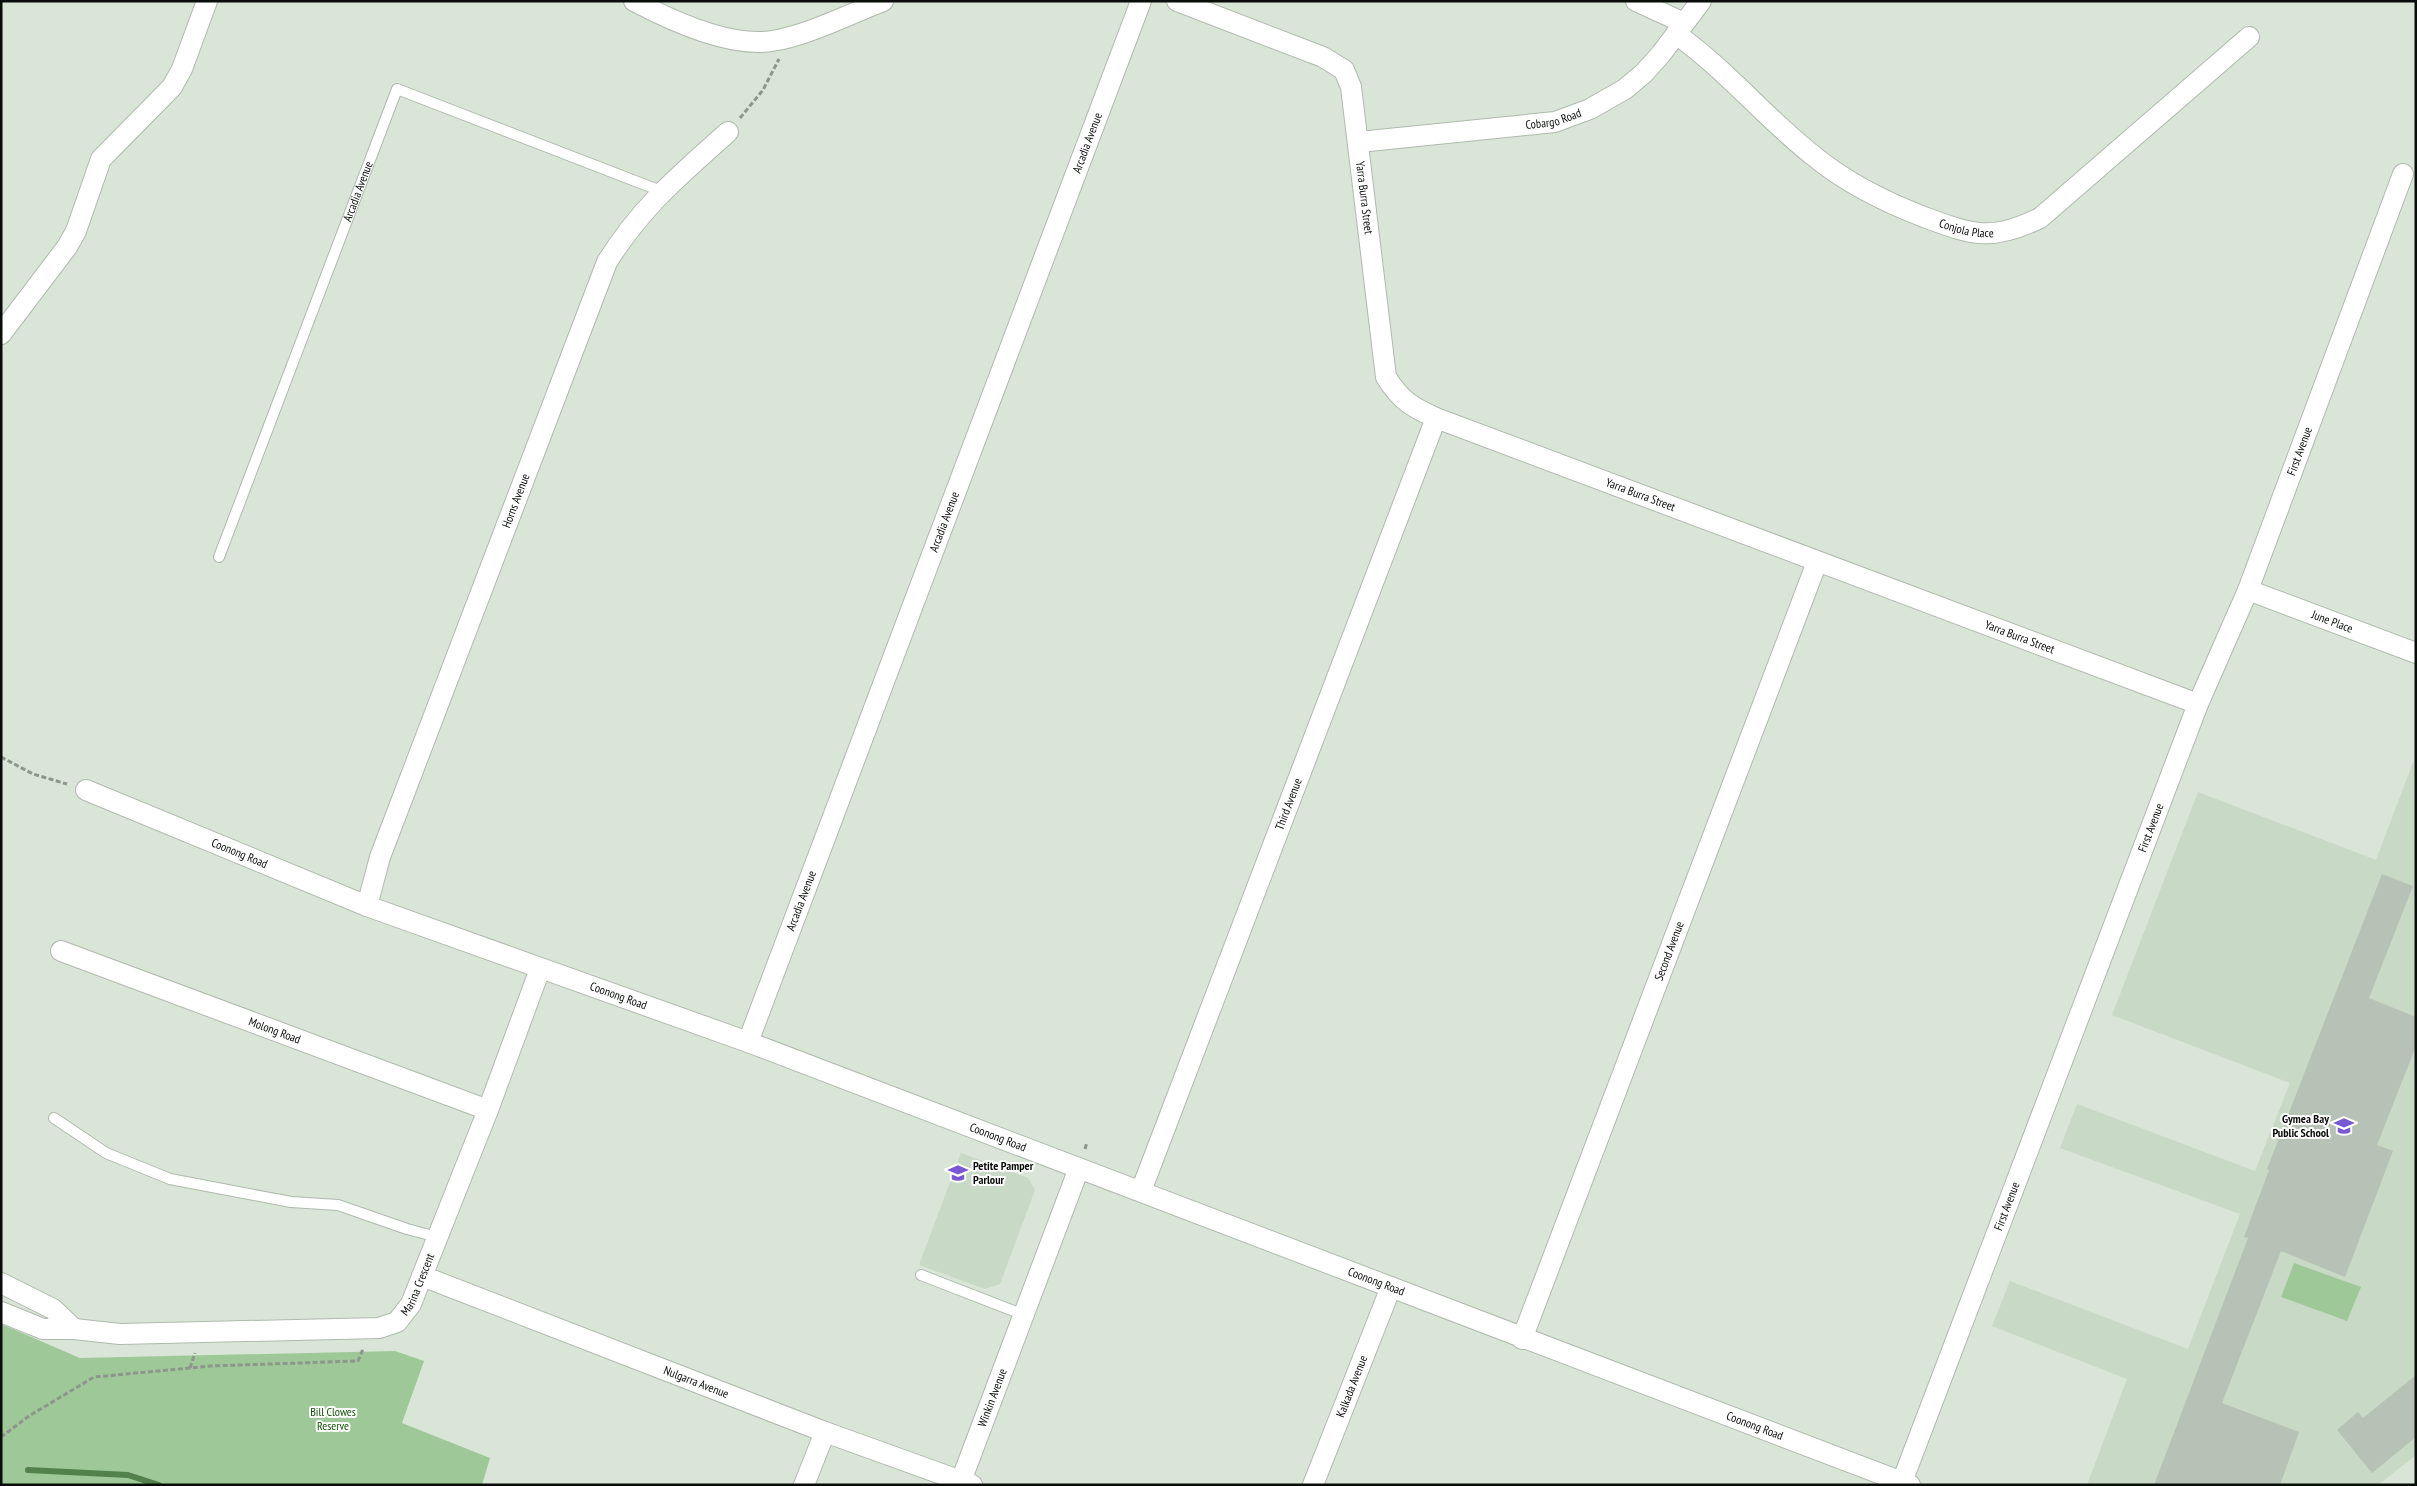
<svg xmlns="http://www.w3.org/2000/svg" width="2417" height="1486" viewBox="0 0 2417 1486" font-family="'PT Sans Narrow',sans-serif">
<style>
.built{fill:#c8d9c5}
.green{fill:#9fc899}
.lines{fill:none;stroke-linecap:round;stroke-linejoin:round}
.stream{stroke:#53814c;stroke-width:6}
.building{fill:#b6c2b5}
.lane-casing{stroke:#aebaad;stroke-width:12}
.street-casing{stroke:#aebaad;stroke-width:22}
.path{stroke:#8d968c;stroke-width:3;stroke-dasharray:5 2.5;stroke-linecap:butt}
.lane{stroke:#fff;stroke-width:10}
.street{stroke:#fff;stroke-width:20}
.labels{text-anchor:middle;stroke-width:4;stroke-linejoin:round;paint-order:stroke}
.street-label{font-size:12px;fill:#090d09;stroke:#fff}
.poi-label{font-size:12px;font-weight:bold;fill:#090d09;stroke:#fff;text-anchor:end}
.park-label{font-size:12px;fill:#0e5103;stroke:#fff}
</style>
<rect width="100%" height="100%" fill="#d9e5d7"/>
<g class="built">
<path d="M2414,760L2416,1455L2378,1485H2087L2127,1379L1992,1326L2010,1281L2188,1349L2240,1214L2060,1148L2077,1104L2255,1171L2290,1083L2112,1015L2198,792L2376,860Z"/>
<path d="M961,1153L1028,1178L1035,1190L1000,1284L985,1289L919,1265Z"/>
</g>
<g class="green">
<path d="M2294,1263L2361,1287L2347,1321L2281,1297Z"/>
<path d="M1,1324L80,1358L395,1351L424,1361L402,1423L490,1458L482,1485H1Z"/>
</g>
<g class="lines">
<path class="stream" d="M28,1470L128,1475L159,1485"/>
</g>
<g class="building">
<path d="M2382,874L2413,886L2369,998L2416,1017V1046L2377,1145L2393,1151L2345,1277L2281,1251L2222,1403L2299,1432L2280,1485H2154L2248,1238L2244,1237L2269,1170L2267,1169Z"/>
<path d="M2416,1375V1437L2372,1473L2337,1430L2358,1412L2363,1418Z"/>
</g>
<g class="lines">
<defs>
<g id="lane">
<path id="s1" d="M219,557L397,89L661,191"/>
<path d="M54,1118L106,1153L170,1179L291,1202L338,1205L407,1229L437,1237"/>
<path d="M921,1275L1024,1315"/>
</g>
<g id="street">
<path d="M634,1C670,20 729,48 772,41C806,36 850,14 883,1"/>
<path id="s2" d="M1177,1L1323,57L1344,70L1351,87L1386,377C1401,401 1412,407 1436,418L2198,704"/>
<path d="M1636,1L1684,23"/>
<path id="s3" d="M1676,34C1727,70 1766,119 1815,157C1848,184 1885,202 1924,217C1973,235 1991,242 2040,218L2249,37"/>
<path id="s4" d="M1359,142L1555,122L1590,109L1625,89L1644,73L1661,54L1701,1"/>
<path d="M1,334L67,247L76,231L101,159L172,87L182,69L207,1"/>
<path id="s5" d="M2248,590L2416,653"/>
<path id="s6" d="M86,790L367,906L748,1042L1910,1485"/>
<path id="s7" d="M367,906L380,857L607,262C642,206 680,175 728,132"/>
<path id="s8" d="M61,951L488,1110"/>
<path id="s9" d="M748,1042L1141,1"/>
<path id="s10" d="M1141,1191L1436,418"/>
<path id="s11" d="M422,1276L825,1432L972,1485"/>
<path d="M1,1283L53,1309L74,1329"/>
<path id="s12" d="M1,1312L43,1329H74L120,1334L379,1328L397,1322L411,1304L488,1110L540,969"/>
<path id="s13" d="M1522,1339L1817,562"/>
<path id="s14" d="M961,1481L1079,1168"/>
<path id="s15" d="M1902,1482L2198,704L2248,590L2403,174"/>
<path d="M804,1485L825,1432"/>
<path id="s16" d="M1313,1485L1391,1287"/>
</g>
</defs>
<use href="#lane" class="lane-casing"/>
<use href="#street" class="street-casing"/>
<g class="path">
<path d="M740,118L763,90L779,59"/>
<path d="M1,757L33,774L67,784"/>
<path d="M1085,1149L1087,1142"/>
<path d="M190,1368L195,1353"/>
<path d="M1,1437L29,1416L94,1377L211,1366L358,1361L363,1349"/>
</g>
<use href="#lane" class="lane"/>
<use href="#street" class="street"/>
</g>
<defs>
<symbol id="school-bare" viewBox="-9 -9 18 18"><path d="M0-5L7-2L0 1L-7-2ZM-4 1L0 2.5L4 1V4Q0 6-4 4Z" fill="#7859d3" stroke="#fff" stroke-width="2.5" paint-order="stroke"/></symbol>
</defs>
<g fill-rule="evenodd">
<use href="#school-bare" x="2330" y="1112" width="28" height="28"/>
<use href="#school-bare" x="944" y="1159" width="28" height="28"/>
</g>
<g class="labels">
<g class="street-label">
<text dy="4" stroke="none"><textPath href="#s4" startOffset="196">Cobargo Road</textPath></text>
<text dy="4" stroke="none"><textPath href="#s9" startOffset="961">Arcadia Avenue</textPath></text>
<text dy="4" stroke="none"><textPath href="#s1" startOffset="391">Arcadia Avenue</textPath></text>
<text dy="4" stroke="none"><textPath href="#s2" startOffset="311">Yarra Burra Street</textPath></text>
<text dy="4" stroke="none"><textPath href="#s3" startOffset="355">Conjola Place</textPath></text>
<text dy="4" stroke="none"><textPath href="#s15" startOffset="1105">First Avenue</textPath></text>
<text dy="4" stroke="none"><textPath href="#s2" startOffset="776">Yarra Burra Street</textPath></text>
<text dy="4" stroke="none"><textPath href="#s7" startOffset="432">Horns Avenue</textPath></text>
<text dy="4" stroke="none"><textPath href="#s9" startOffset="556">Arcadia Avenue</textPath></text>
<text dy="4" stroke="none"><textPath href="#s5" startOffset="90">June Place</textPath></text>
<text dy="4" stroke="none"><textPath href="#s2" startOffset="1181">Yarra Burra Street</textPath></text>
<text dy="4" stroke="none"><textPath href="#s10" startOffset="414">Third Avenue</textPath></text>
<text dy="4" stroke="none"><textPath href="#s15" startOffset="700">First Avenue</textPath></text>
<text dy="4" stroke="none"><textPath href="#s6" startOffset="166">Coonong Road</textPath></text>
<text dy="4" stroke="none"><textPath href="#s9" startOffset="151">Arcadia Avenue</textPath></text>
<text dy="4" stroke="none"><textPath href="#s13" startOffset="415">Second Avenue</textPath></text>
<text dy="4" stroke="none"><textPath href="#s6" startOffset="571">Coonong Road</textPath></text>
<text dy="4" stroke="none"><textPath href="#s8" startOffset="228">Molong Road</textPath></text>
<text dy="4" stroke="none"><textPath href="#s6" startOffset="976">Coonong Road</textPath></text>
<text dy="4" stroke="none"><textPath href="#s15" startOffset="295">First Avenue</textPath></text>
<text dy="4" stroke="none"><textPath href="#s6" startOffset="1381">Coonong Road</textPath></text>
<text dy="4" stroke="none"><textPath href="#s12" startOffset="444">Marina Crescent</textPath></text>
<text dy="4" stroke="none"><textPath href="#s11" startOffset="294">Nulgarra Avenue</textPath></text>
<text dy="4" stroke="none"><textPath href="#s16" startOffset="106">Kalkada Avenue</textPath></text>
<text dy="4" stroke="none"><textPath href="#s14" startOffset="89">Winkin Avenue</textPath></text>
<text dy="4" stroke="none"><textPath href="#s6" startOffset="1786">Coonong Road</textPath></text>
</g>
<g class="poi-label">
<text x="2329" y="1123">Gymea Bay<tspan x="2329" dy="14">Public School</tspan></text>
<text x="973" y="1170" text-anchor="start">Petite Pamper<tspan x="973" dy="14">Parlour</tspan></text>
</g>
<g class="park-label">
<text x="333" y="1416">Bill Clowes<tspan x="333" dy="14">Reserve</tspan></text>
</g>
</g>
<rect width="2417" height="1486" fill="none" stroke="#090d09" stroke-width="5"/>
</svg>
